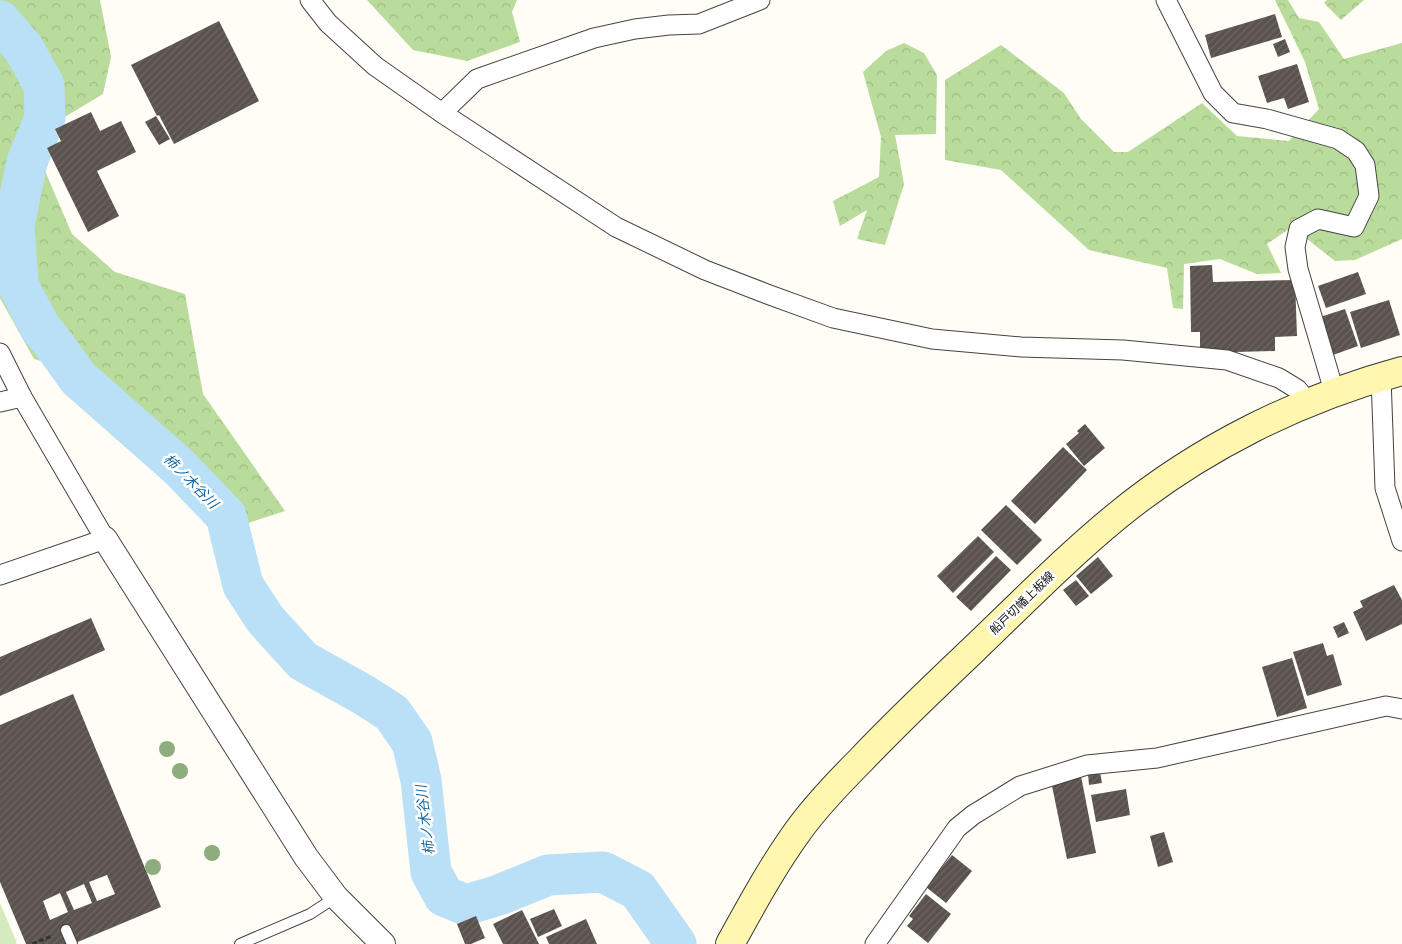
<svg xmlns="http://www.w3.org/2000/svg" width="1402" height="944" viewBox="0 0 1402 944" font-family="Merriweather,'Noto Sans JP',serif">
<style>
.forest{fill:url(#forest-crowns)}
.garden{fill:#d5ebbd}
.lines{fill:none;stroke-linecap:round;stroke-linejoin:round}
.river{stroke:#b9e0f7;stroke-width:41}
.building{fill:url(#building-hatch);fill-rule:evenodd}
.service-casing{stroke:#444;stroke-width:12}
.minor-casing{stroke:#444;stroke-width:21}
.tertiary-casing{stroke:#444;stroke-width:26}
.secondary-casing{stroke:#333;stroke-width:30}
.path{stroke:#333;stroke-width:3;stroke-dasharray:5 2.5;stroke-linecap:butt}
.service{stroke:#fff;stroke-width:10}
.minor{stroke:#fff;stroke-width:19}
.tertiary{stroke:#fff;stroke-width:24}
.secondary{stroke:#fff6b0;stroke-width:28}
.tree{fill:#8dad7f}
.labels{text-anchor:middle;stroke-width:5;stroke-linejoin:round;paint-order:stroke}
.street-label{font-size:12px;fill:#111;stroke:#fff}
.water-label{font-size:14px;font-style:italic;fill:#1768a6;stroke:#fff}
</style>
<defs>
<pattern id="forest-crowns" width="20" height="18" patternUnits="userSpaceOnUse" patternTransform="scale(1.25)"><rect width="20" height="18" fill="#b9dc9c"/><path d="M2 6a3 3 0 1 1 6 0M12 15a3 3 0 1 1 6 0" fill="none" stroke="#9ebc85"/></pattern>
<pattern id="building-hatch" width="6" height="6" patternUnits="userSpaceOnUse" patternTransform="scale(1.25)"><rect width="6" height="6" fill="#5a524d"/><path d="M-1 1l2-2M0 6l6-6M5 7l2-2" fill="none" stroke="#6d6662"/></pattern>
</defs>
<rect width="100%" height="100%" fill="#fffdf5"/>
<g class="forest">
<path d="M0,0H100L111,57L103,94L58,121L45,137L39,157L72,234L115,272L185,294L203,394L285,511L245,524L92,377L34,359L0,298Z"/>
<path d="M367,0H517L512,12L520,42L467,61L413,50Z"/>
<path d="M1275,0H1288L1299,18L1319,22L1344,59L1402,43V239L1355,260L1335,261L1292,227L1267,244L1281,273L1257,274L1220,259L1184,264L1183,309L1173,308L1167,268L1089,250L1001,170L945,160V80L1001,45L1064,93L1081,119L1114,152H1128L1202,103L1237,136L1289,141L1319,109L1305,62Z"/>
<path d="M1327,0H1364L1341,20L1324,3Z"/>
<path d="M904,43L924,53L937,75L936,134L895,135L904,184L885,245L857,239L867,210L840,226L833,201L879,177L881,137L863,72L886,51Z"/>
</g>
<path class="garden" d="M0,903L17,943L15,944H0Z"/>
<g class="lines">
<path class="river" d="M0,21L24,49L44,85L45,118L27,162L14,225L18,285L41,329L50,339L78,378L179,467L226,516L243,585L265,619L303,661L364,695L392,713L412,742L421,780L431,872L444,896L466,905L499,895L548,875L603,872L638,890L676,944"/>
</g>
<g class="building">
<path d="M1275,14L1282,37L1211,58L1205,35Z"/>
<path d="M219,21L259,101L174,144L159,115L157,116L131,65Z"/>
<path d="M1285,39L1290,52L1278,57L1273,44Z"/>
<path d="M1297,64L1309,102L1288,109L1284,98L1267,103L1258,76Z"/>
<path d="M91,112L100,131L121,121L136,152L97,171L119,216L88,232L47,148L61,141L55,129Z"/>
<path d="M156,116L170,139L159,145L145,122Z"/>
<path d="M1212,265L1213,282L1295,280L1297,336L1275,337V351L1200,353V332H1191L1190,266Z"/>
<path d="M1358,272L1366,294L1326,308L1318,286Z"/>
<path d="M1389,300L1400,335L1361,348L1350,312Z"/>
<path d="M1345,309L1358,346L1333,355L1320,317Z"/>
<path d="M1085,424L1105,448L1084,466L1066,444L1079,433L1077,431Z"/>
<path d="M1063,447L1087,470L1035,524L1011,501Z"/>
<path d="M1006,505L1042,540L1017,565L981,530Z"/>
<path d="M978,536L994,552L953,593L937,576Z"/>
<path d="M996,556L1011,570L971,611L956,597Z"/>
<path d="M1098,557L1113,576L1091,594L1076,576Z"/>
<path d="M1076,580L1089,596L1076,606L1063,590Z"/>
<path d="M1394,585L1402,600V624L1366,641L1353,612L1363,607L1360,601Z"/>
<path d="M91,618L105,650L0,696V657Z"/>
<path d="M1344,622L1349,633L1338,638L1333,627Z"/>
<path d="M1323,643L1327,656L1333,654L1342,685L1307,696L1293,652Z"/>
<path d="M1292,658L1307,708L1277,717L1262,667Z"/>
<path d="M73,694L161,907L73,944H26L0,882V725ZM107,875L115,894L97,901L89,882ZM84,884L92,903L74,910L66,892ZM60,893L68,912L50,920L43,901Z"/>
<path d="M1100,772L1102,783L1089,785L1088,774Z"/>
<path d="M1081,776L1096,853L1067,859L1051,781Z"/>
<path d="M1126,789L1130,815L1096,822L1091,795Z"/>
<path d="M1164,832L1173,862L1158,867L1150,836Z"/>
<path d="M952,855L972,871L946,903L926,887Z"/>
<path d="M926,894L951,914L928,943L907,926L913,919L909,916Z"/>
<path d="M554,909L562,926L538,937L530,919Z"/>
<path d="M522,910L539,944H503L493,924Z"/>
<path d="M476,916L485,938L471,944H465L457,924Z"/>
<path d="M586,919L597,944H549L546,937Z"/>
</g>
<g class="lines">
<defs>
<g id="service">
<path d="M66,930L72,944"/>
<path d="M240,944L310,914L336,897"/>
</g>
<g id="minor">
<path d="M310,0L328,23L375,66L442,113L616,227L705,270L767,294L833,318L932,339L1021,347L1123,350L1227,360L1279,378L1297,389L1308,402"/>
<path d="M1166,0L1213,93L1233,113L1267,119L1338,139L1356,151L1365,165L1369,196L1354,227L1318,219L1299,229L1295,247L1298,269L1334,391"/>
<path d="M442,113L477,79L594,38L635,29L669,25L699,24L760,0"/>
<path d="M0,353L22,397L105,539L0,575"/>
<path d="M1381,377L1385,488L1402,541"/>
<path d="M0,402L22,397"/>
<path d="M875,944L957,828L973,815L1020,786L1087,765L1157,758L1386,706L1402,709"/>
</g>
<path id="tertiary" d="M105,539L306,857L336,897L383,944"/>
<path id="secondary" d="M730,944C751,906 772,867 798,831C816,806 839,782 861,760C897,722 936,685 974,649C1021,604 1067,557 1117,516C1200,448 1299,399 1402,371"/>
</defs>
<use href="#service" class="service-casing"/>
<use href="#minor" class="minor-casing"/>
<use href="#tertiary" class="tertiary-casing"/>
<use href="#secondary" class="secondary-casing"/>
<path class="path" d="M32,944L52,936"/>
<use href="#service" class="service"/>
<use href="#minor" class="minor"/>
<use href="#tertiary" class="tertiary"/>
<use href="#secondary" class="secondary"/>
</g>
<g class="tree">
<circle cx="167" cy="749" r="8"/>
<circle cx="180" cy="771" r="8"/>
<circle cx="212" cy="853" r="8"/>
<circle cx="153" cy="867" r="8"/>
</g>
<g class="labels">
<g class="street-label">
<text transform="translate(1022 603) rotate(-44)" y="4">船戸切幡上板線</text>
</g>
<g class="water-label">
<text transform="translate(191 481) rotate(45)" y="5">柿ノ木谷川</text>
<text transform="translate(425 820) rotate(-97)" y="5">柿ノ木谷川</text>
</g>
</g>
</svg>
